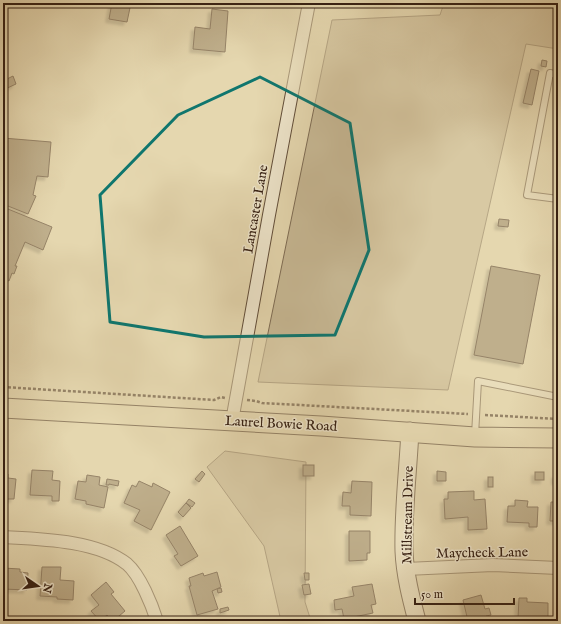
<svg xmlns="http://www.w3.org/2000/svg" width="561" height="624" viewBox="0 0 561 624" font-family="'IM FELL English',serif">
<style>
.green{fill:#c7b894;stroke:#7e6c54}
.building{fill:#917f64;stroke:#362013;filter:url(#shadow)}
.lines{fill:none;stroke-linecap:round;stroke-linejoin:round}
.lane-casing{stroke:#624e3a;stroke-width:8}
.street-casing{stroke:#624e3a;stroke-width:14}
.secondary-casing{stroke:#362013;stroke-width:19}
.primary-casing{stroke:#362013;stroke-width:21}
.path{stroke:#362013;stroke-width:2.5;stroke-dasharray:3 2;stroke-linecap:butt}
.lane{stroke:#eee5cb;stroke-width:6}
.street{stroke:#eee5cb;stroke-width:12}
.secondary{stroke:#eee5cb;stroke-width:17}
.primary{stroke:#e5d7af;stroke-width:19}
.marked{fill:none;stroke:#0f766e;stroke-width:3;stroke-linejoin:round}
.labels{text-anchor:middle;stroke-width:3;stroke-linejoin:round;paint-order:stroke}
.street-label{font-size:14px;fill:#362013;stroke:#eee5cb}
</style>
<defs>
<filter id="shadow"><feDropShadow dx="-3.5" dy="3.5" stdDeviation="1" flood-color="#0004"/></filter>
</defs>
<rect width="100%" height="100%" fill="#e5d7af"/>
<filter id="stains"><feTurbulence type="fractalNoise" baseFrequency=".005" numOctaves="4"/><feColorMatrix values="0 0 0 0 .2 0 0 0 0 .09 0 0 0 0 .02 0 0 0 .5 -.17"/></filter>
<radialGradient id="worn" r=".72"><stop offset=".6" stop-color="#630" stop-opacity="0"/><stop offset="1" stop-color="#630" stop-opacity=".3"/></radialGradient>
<g class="green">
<path d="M444,3H558V49L526,44L448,390L258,382L332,20L440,15Z"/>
<path d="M225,451L306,462L305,602L311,621H281L264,546L207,467Z"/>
</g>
<g class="building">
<path d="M112,3H131L127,22L109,19Z"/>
<path d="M212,9L228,11L225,52L193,49L195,27L210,29Z"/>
<path d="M542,60L547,61L546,67L541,66Z"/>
<path d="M531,69L539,71L532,105L523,103Z"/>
<path d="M13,76L16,84L3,90V81Z"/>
<path d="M3,138L51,142L48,177L37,176L33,195L36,196L28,214L3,204Z"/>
<path d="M3,207L52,227L43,250L25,242L15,266H17L14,274L12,273L9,281L3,278Z"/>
<path d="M499,219L509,220L508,227L498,226Z"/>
<path d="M491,266L540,275L523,364L474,355Z"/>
<rect x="303" y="465" width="11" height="11"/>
<path d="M32,470L53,471L52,480L60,481L59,501H52V496L30,495Z"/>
<path d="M202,471L205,474L199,482L195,479Z"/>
<path d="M437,471L446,472V481H437Z"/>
<rect x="535" y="472" width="9" height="8"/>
<path d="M3,473L8,474V478L16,479L14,499H3Z"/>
<path d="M87,475L100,477L99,485L108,487L104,508L86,504V501L75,499L78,481L86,482Z"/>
<rect x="555" y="475" width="3" height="6"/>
<rect x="488" y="477" width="5" height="10"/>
<path d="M107,479L119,481L118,486L109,484V485H106Z"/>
<path d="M139,481L152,487L153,483L170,492L151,530L134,521L140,510L124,503L132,485L136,487Z"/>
<path d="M352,481L372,482L371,516L350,515V506H342L343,492L351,493Z"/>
<path d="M474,491V500L485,499L487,529L468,530V517L445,519L444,499H448V492Z"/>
<path d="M189,499L195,503L192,507L186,503Z"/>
<path d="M515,500L528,501L527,507H538L537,527H529V523L507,522L508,506H515Z"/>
<path d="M551,502H558V521H550Z"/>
<path d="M186,503L191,508L183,517L178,512Z"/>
<path d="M180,526L198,556L181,566L174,556L178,554L166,535Z"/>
<path d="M349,531H370V553H367V560L349,561Z"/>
<path d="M42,567H61L60,580L74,581L73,600L57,599V597L40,596Z"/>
<path d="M3,568L20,569V572L28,573L27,590L3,589Z"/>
<path d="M217,572L221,587L212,591L218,609L197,615L189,586H191L189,578L203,573L204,576Z"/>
<path d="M304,573H309V580H305Z"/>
<path d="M106,582L114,592L111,594L125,611L113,621H112L107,615L100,621L91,611L99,605L91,595Z"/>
<path d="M309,584L311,594L304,595L302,585Z"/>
<path d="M372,584L376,604L371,605L373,613L344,619L342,609L335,610L334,600L354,596L352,587Z"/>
<path d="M221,588L222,592L218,593L217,589Z"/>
<path d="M481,595L485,609L489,608L491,615L486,616L488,621H468L463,600Z"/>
<path d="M519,598H527V602L548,603V620L518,618Z"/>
<path d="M228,607L229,610L220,613V609Z"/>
</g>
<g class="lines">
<defs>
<g id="lane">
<path d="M558,75L550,73L527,195L558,199"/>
<path d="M475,435L478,381L558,397"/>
</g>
<g id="street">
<path d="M232,421L241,371L269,215L309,3"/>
<path d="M3,537C40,539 97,540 127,564C140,575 152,605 157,621"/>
<path d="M406,569L493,565L558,568"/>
</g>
<path id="secondary" d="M410,431C408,471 403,511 404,551C405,575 411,598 417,621"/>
<path id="primary" d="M3,408L91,413L321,426L475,437L558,438"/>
</defs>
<use href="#lane" class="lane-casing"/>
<use href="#street" class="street-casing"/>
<use href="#secondary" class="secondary-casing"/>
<use href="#primary" class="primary-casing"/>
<g class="path">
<path d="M3,387L214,400L221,397L225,398"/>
<path d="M247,400L256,401L262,403L468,414"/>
<path d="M485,415L558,419"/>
</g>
<use href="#lane" class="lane"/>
<use href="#street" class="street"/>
<use href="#secondary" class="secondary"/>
<use href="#primary" class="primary"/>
</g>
<path d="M0 0H561V624H0ZM260,77L350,123L369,250L335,335L204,337L110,322L100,195L178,115Z" fill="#e5d7af" fill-opacity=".55" fill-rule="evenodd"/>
<path class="marked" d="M260,77L350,123L369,250L335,335L204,337L110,322L100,195L178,115Z"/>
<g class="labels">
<g class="street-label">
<text transform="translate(255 209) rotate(-80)" y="5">Lancaster Lane</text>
<text transform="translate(281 423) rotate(3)" y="5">Laurel Bowie Road</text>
<text transform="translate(407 515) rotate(-89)" y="5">Millstream Drive</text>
<text transform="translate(482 552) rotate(-1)" y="5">Maycheck Lane</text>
</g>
</g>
<rect width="561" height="624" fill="none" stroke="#e5d7af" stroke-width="16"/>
<rect x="4" y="4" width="553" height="616" fill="none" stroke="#362013" stroke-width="2"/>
<rect x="8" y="8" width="545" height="608" fill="none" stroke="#362013"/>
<g transform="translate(38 586) rotate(103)" stroke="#eee5cb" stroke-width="3" paint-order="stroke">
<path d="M0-3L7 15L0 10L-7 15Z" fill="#362013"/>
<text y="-6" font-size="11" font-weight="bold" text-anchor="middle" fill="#362013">N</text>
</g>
<path d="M415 598v6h99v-6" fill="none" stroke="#362013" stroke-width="2"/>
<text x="421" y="598" font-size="12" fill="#362013" stroke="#eee5cb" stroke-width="3" paint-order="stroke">50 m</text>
<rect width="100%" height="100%" filter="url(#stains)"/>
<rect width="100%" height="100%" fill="url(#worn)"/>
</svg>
